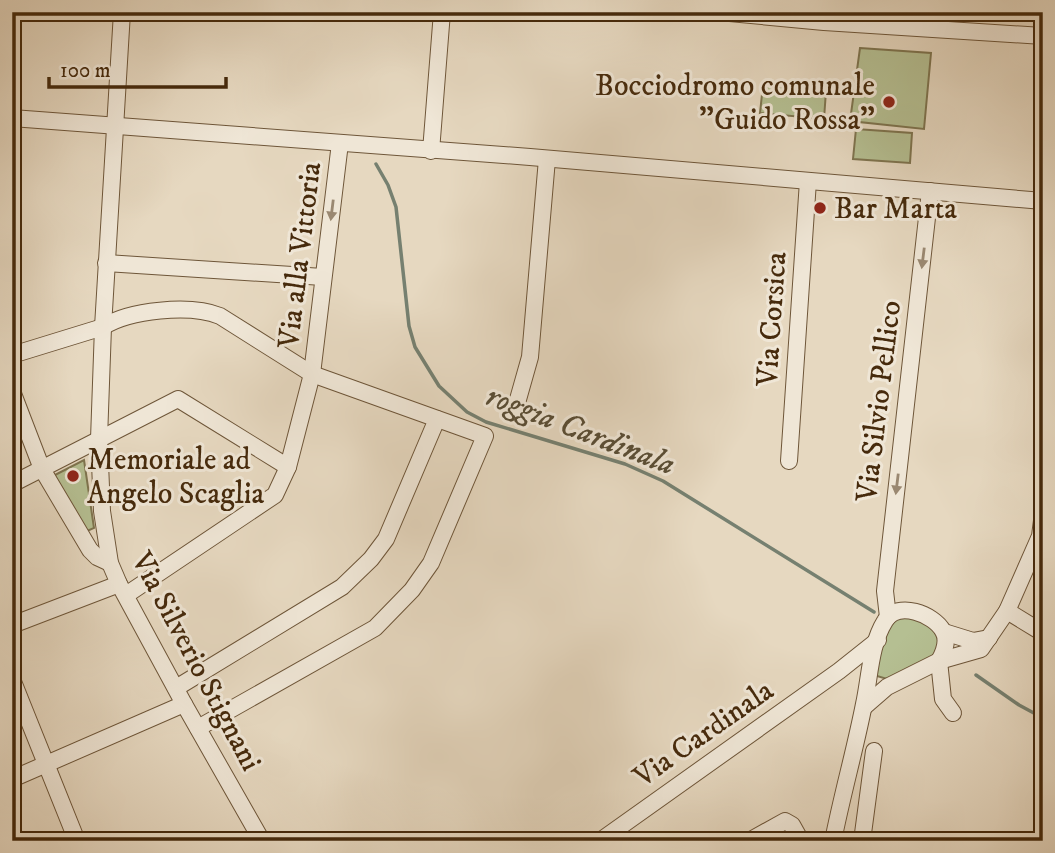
<svg xmlns="http://www.w3.org/2000/svg" width="1055" height="853" viewBox="0 0 1055 853" font-family="'IM FELL DW Pica',serif">
<style>
.green{fill:#b5bf92;stroke:#7e744f;stroke-width:2}
.lines{fill:none;stroke-linecap:round;stroke-linejoin:round}
.stream{stroke:#768070;stroke-width:3.5}
.minor-casing{stroke:#6e5639;stroke-width:18}
.minor{stroke:#efe6d6;stroke-width:16}
.oneway{fill:#9a8871}
.poi-dot{fill:#8f2418;stroke:#efe6d6;stroke-width:2.5}
.labels{text-anchor:middle;stroke-width:6;stroke-linejoin:round;paint-order:stroke}
.poi-label{font-size:30px;fill:#462a0c;stroke:#efe6d6;text-anchor:start}
.street-label{font-size:30px;fill:#462a0c;stroke:#efe6d6}
.water-label{font-size:32px;font-style:italic;fill:#5a4e36;stroke:#efe6d6}
</style>
<rect width="100%" height="100%" fill="#e6d8c0"/>
<filter id="stains"><feTurbulence type="fractalNoise" baseFrequency=".00286" numOctaves="4"/><feColorMatrix values="0 0 0 0 .2 0 0 0 0 .09 0 0 0 0 .02 0 0 0 .5 -.17"/></filter>
<radialGradient id="worn" r=".72"><stop offset=".6" stop-color="#630" stop-opacity="0"/><stop offset="1" stop-color="#630" stop-opacity=".3"/></radialGradient>
<g class="green">
<path d="M860,48L931,53L924,129L850,121Z"/>
<path d="M763,85L826,91L824,119L760,113Z"/>
<path d="M856,129L912,133L910,163L853,159Z"/>
<path d="M84,460L94,528L85,532L53,476Z"/>
<path d="M908,615L930,625L940,636L935,656L887,679L877,676C876,664 886,626 897,618C898,617 907,615 908,615Z"/>
</g>
<g class="lines">
<g class="stream">
<path d="M376,164L388,185L396,207L409,326L415,347L439,386L467,412L486,422L625,464L663,481L874,612"/>
<path d="M976,675L1019,705L1043,718"/>
</g>
<defs>
<g id="minor">
<path d="M122,12L103,327L99,439L102,511L110,563L119,584L184,704L262,841"/>
<path d="M719,12L824,22L1043,36"/>
<path d="M12,118L530,157L1043,201"/>
<path d="M431,151L442,12"/>
<path d="M106,263L323,277"/>
<path d="M12,355L103,327C129,310 190,304 220,316L312,374L485,436L431,563L412,590L375,628L198,728"/>
<path d="M12,391L42,469L90,550L97,557L110,563"/>
<path d="M515,410L530,357L547,159"/>
<path d="M789,461L808,181"/>
<path d="M12,484L178,399L288,467"/>
<path d="M126,595L275,495L288,467L312,374L340,143"/>
<path d="M1007,611L1043,633"/>
<path d="M888,617L885,591L930,191"/>
<path d="M12,625L119,584"/>
<path d="M944,632L973,641L989,638"/>
<path d="M939,661L943,699L953,713"/>
<path d="M12,679L77,841"/>
<path d="M176,688L342,587L371,559L386,539L437,419"/>
<path d="M864,707L887,687L939,661L981,649L1007,611L1040,536L1043,513"/>
<path d="M12,779L184,704"/>
<path d="M600,841L839,671L878,640"/>
<path d="M749,841L785,821L792,825L801,841"/>
<path d="M833,841C842,795 855,750 864,704C870,677 870,645 885,621C897,600 934,614 943,631C949,641 944,652 939,661"/>
<path d="M862,841L874,751"/>
</g>
</defs>
<use href="#minor" class="minor-casing"/>
<use href="#minor" class="minor"/>
</g>
<defs><path id="oneway-solid" d="M-6-.8H1V-3.2L6.5 0L1 3.2V.8H-6Z" transform="scale(1.75)"/></defs>
<g class="oneway">
<use href="#oneway-solid" transform="translate(332 210) rotate(97)"/>
<use href="#oneway-solid" transform="translate(923 258) rotate(97)"/>
<use href="#oneway-solid" transform="translate(897 484) rotate(97)"/>
</g>
<g class="poi-dot">
<circle cx="889" cy="102" r="7"/>
<circle cx="820" cy="208" r="7"/>
<circle cx="73" cy="476" r="7"/>
</g>
<g class="labels">
<g class="poi-label">
<text x="875" y="95" text-anchor="end">Bocciodromo comunale<tspan x="875" dy="34">"Guido Rossa"</tspan></text>
<text x="834" y="218">Bar Marta</text>
<text x="87" y="469">Memoriale ad<tspan x="87" dy="34">Angelo Scaglia</tspan></text>
</g>
<g class="street-label">
<text transform="translate(299 255) rotate(-83)" y="10">Via alla Vittoria</text>
<text transform="translate(771 319) rotate(-86)" y="10">Via Corsica</text>
<text transform="translate(878 401) rotate(-83)" y="10">Via Silvio Pellico</text>
<text transform="translate(197 661) rotate(62)" y="10">Via Silverio Stignani</text>
<text transform="translate(703 733) rotate(-35)" y="10">Via Cardinala</text>
</g>
<g class="water-label">
<text transform="translate(581 429) rotate(21)" y="11">roggia Cardinala</text>
</g>
</g>
<rect width="1055" height="853" fill="none" stroke="#e6d8c0" stroke-width="42"/>
<rect x="14" y="14" width="1027" height="825" fill="none" stroke="#462a0c" stroke-width="3.5"/>
<rect x="21" y="21" width="1013" height="811" fill="none" stroke="#462a0c" stroke-width="2"/>
<path d="M49 77v10h177v-10" fill="none" stroke="#462a0c" stroke-width="3.5"/>
<text x="60" y="77" font-size="21" fill="#462a0c" stroke="#efe6d6" stroke-width="5" paint-order="stroke">100 m</text>
<rect width="100%" height="100%" filter="url(#stains)"/>
<rect width="100%" height="100%" fill="url(#worn)"/>
</svg>
